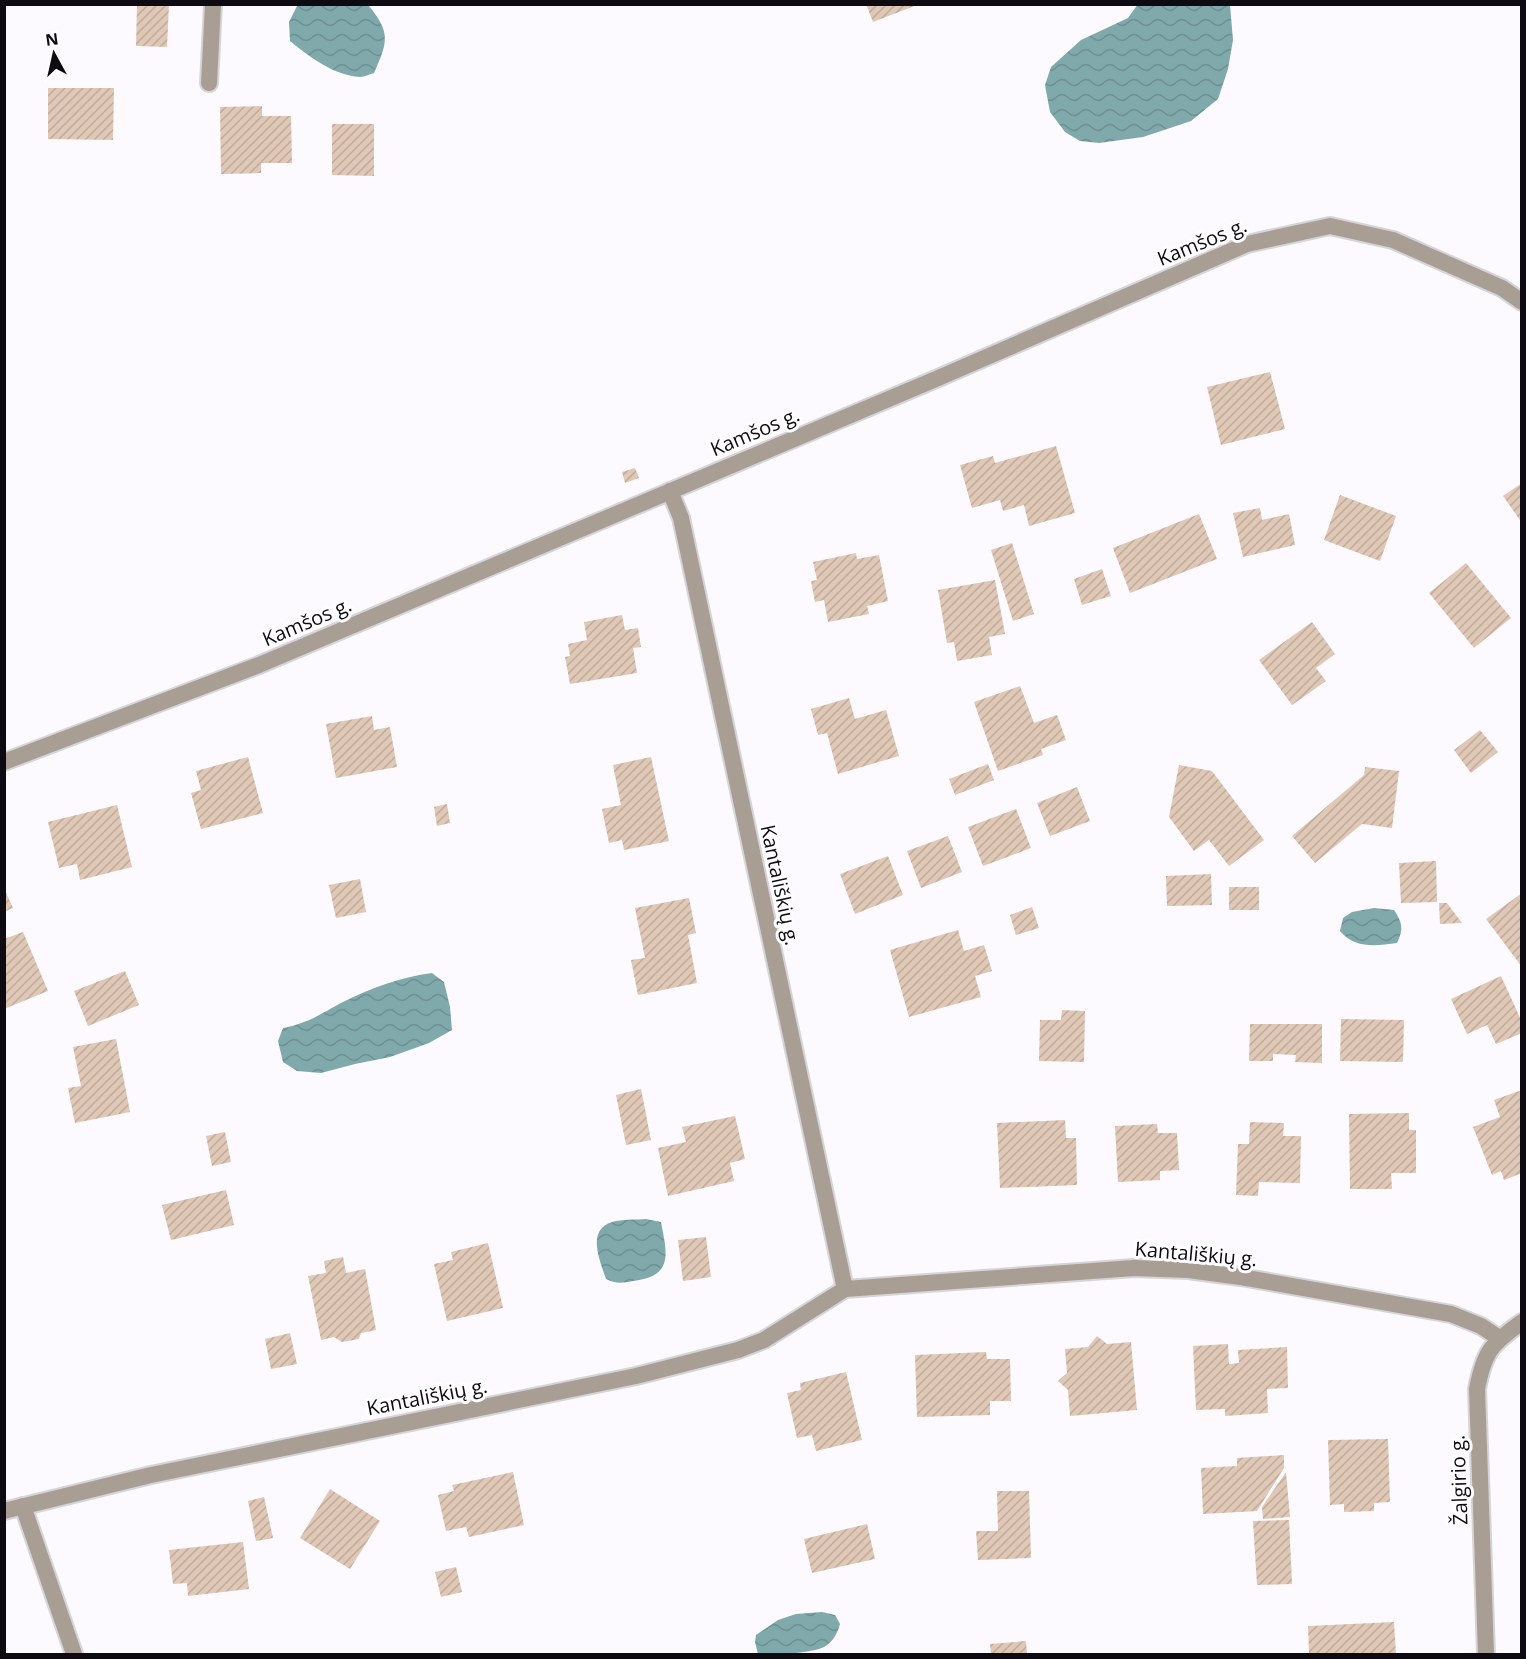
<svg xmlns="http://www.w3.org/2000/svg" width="1526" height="1659" viewBox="0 0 1526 1659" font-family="'Open Sans',sans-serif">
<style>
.water{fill:url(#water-waves)}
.building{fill:url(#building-hatch)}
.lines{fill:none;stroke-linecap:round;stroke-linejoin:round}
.minor-casing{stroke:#d7d4d9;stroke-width:20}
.minor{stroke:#a89e93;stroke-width:16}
.labels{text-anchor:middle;stroke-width:6;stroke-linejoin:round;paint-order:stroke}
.street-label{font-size:20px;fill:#0e0a12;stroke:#fff}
</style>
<defs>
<pattern id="water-waves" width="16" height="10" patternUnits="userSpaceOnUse" patternTransform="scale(1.5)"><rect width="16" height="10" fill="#80a9ab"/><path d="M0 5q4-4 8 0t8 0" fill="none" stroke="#6d9092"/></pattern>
<pattern id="building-hatch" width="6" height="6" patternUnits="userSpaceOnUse" patternTransform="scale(1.5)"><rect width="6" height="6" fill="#e0c8b6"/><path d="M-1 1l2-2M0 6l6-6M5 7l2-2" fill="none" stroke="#bfaa9b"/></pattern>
</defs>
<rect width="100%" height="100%" fill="#fdfaff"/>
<g class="water">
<path d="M298,4L368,5C391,32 388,42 374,73C370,74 364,77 360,77C335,76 308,56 290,41L289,22Z"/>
<path d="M1138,4L1230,5L1233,40L1228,69L1218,99L1191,121L1143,137L1099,143L1080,141L1065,132L1050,112L1045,85L1051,67L1081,40L1128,18Z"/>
<path d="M1374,908L1394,910C1402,922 1404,929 1397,943C1376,946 1355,949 1340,931L1343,918L1352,912Z"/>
<path d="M432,973L444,982L450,1007L452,1030L429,1043L390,1057L355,1064L321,1073L297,1071L283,1062L278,1041L283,1028C309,1023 320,1014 343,1002C370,988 402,977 432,973Z"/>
<path d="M646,1219L661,1222C667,1254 674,1276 633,1281C622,1283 616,1284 606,1279C600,1261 586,1230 612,1222C622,1219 635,1220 646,1219Z"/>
<path d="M822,1612L835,1615L840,1624C838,1632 833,1642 824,1647C812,1653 772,1656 758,1654L755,1642L756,1635L778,1620L796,1614Z"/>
</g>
<g class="building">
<path d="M137,4H169L167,47L136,46Z"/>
<path d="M866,4H917V5L873,22Z"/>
<path d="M48,88H114L113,140L48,139Z"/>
<path d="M262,106V116H291L292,163H261V173L221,174L220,107Z"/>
<path d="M332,124H374V176L332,175Z"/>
<path d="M1270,372L1285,429L1221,445L1207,387Z"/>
<path d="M1056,446L1075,513L1029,526L1024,505L1003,511L1000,500L972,508L960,465L993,456L995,463Z"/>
<path d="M635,468L639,478L625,483L622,472Z"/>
<path d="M1522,483V523L1503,496Z"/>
<path d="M1340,495L1396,516L1380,561L1324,540Z"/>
<path d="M1260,508L1262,520L1289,514L1295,545L1243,557L1233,513Z"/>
<path d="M1199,514L1217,559L1130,593L1113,548Z"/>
<path d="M1012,543L1034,614L1013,621L991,550Z"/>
<path d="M856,553L857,559L879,555L888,601L867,606L869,614L828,622L824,600L815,602L811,581L817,580L813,562Z"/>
<path d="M1466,563L1511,618L1474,648L1429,593Z"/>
<path d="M1102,569L1111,596L1082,605L1074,579Z"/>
<path d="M995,580L1005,634L989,637L992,655L957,661L954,642L947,643L938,590Z"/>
<path d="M622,615L625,630L638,628L641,647L633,648L637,673L570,684L565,657L570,656L568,644L587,640L584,622Z"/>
<path d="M1312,622L1335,654L1316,668L1326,681L1292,705L1259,660Z"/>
<path d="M1020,686L1034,723L1057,715L1066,740L1041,749L1043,755L998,771L974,702Z"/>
<path d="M849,698L855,719L886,710L899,756L838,774L827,733L818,735L811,709Z"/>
<path d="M372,716L374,730L390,727L397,767L336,778L326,724Z"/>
<path d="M1480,730L1498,752L1471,773L1454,750Z"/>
<path d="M248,757L263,813L201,829L191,793L201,790L196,771Z"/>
<path d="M651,757L669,841L624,850L622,840L609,843L602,809L621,805L613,765Z"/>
<path d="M988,764L994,780L955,795L949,779Z"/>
<path d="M1179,765L1212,771L1264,840L1229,866L1209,840L1194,851L1169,817Z"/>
<path d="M1365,767L1399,771L1392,828L1362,824L1315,863L1292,836L1364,775Z"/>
<path d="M1077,787L1090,821L1050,836L1037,803Z"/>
<path d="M447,804L450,823L437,826L434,807Z"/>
<path d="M117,805L132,867L80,880L77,864L59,868L48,822Z"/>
<path d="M1016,809L1031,848L983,866L968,827Z"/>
<path d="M948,836L962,872L921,888L907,851Z"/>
<path d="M888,856L903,895L855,914L840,874Z"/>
<path d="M1436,861L1437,902L1401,903L1399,863Z"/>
<path d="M1211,874L1212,905L1167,906L1166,876Z"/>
<path d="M360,879L366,912L336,918L329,885Z"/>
<rect x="1229" y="887" width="30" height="23"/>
<path d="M4,888L13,908L4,912Z"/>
<path d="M1522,893V967L1486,919Z"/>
<path d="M689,898L696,933L688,935L697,983L638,995L631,960L645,958L635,908Z"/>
<path d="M1439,903H1447L1462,923L1440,924Z"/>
<path d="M1032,907L1039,928L1016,935L1010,915Z"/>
<path d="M958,930L964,951L984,945L992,971L975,976L981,997L909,1017L890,950Z"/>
<path d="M23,932L48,991L4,1009V939Z"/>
<path d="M125,971L139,1005L88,1026L74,991Z"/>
<path d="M1501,976L1522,1022V1033L1496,1044L1487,1025L1467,1034L1451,999Z"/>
<path d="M1062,1010L1085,1011L1084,1062L1039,1061L1040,1020H1061Z"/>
<path d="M1341,1019L1404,1020L1403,1062L1340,1061Z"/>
<path d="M1250,1024H1322V1063L1295,1062L1296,1055L1273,1054V1061H1249Z"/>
<path d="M116,1039L130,1112L75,1123L68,1088L81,1086L73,1047Z"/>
<path d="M641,1089L651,1140L626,1145L616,1095Z"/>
<path d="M1522,1090V1173L1504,1180L1501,1171L1492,1175L1473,1127L1500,1117L1494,1100Z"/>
<path d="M1409,1113V1130H1416V1173H1391L1392,1189H1350L1349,1114Z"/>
<path d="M735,1116L745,1159L730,1163L734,1181L668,1196L658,1148L686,1142L682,1127Z"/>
<path d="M1065,1120L1066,1138H1076L1077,1185L1000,1188L997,1123Z"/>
<path d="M1250,1122L1284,1123L1283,1136H1301L1300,1183L1259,1182L1258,1196L1236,1195L1238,1144H1249Z"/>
<path d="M1157,1124L1158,1133H1177L1179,1170L1160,1171V1180L1118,1182L1115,1126Z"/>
<path d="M225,1132L231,1162L212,1166L206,1136Z"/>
<path d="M226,1190L234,1225L171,1240L162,1205Z"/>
<path d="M706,1237L711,1277L683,1281L678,1240Z"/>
<path d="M488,1243L503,1308L447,1321L434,1264L453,1260L451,1252Z"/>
<path d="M343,1257L346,1273L365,1269L376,1330L361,1333L359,1339L342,1342L334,1337L321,1340L308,1276L326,1273L324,1261Z"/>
<path d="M290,1333L297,1364L271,1369L265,1339Z"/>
<path d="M1097,1336L1107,1344L1131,1342L1137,1410L1070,1416L1068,1390L1058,1381L1067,1373L1065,1349L1088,1347Z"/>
<path d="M1228,1344L1229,1364L1239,1363L1238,1350L1287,1347L1288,1388L1267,1389L1268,1413L1225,1416V1409L1196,1410L1193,1346Z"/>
<path d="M986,1352L987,1359H1010L1011,1401H990V1415L917,1417L915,1355Z"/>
<path d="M846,1372L862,1440L816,1451L812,1435L797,1438L787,1393L801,1390L800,1383Z"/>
<path d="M1388,1439L1390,1502L1374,1503V1511L1344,1512V1504L1330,1505L1328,1440Z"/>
<path d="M1284,1455V1468L1257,1511L1203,1514L1201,1468L1237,1466V1458Z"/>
<path d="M513,1472L524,1525L469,1537L466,1527L446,1531L438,1495L454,1491L452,1485Z"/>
<path d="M1286,1472L1290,1517L1263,1519L1262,1507Z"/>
<path d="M330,1489L380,1521L350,1569L300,1538Z"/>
<path d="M997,1491H1029L1031,1558L978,1560L976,1531H998Z"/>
<path d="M264,1497L273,1538L256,1541L248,1501Z"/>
<path d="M1289,1520L1292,1584L1257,1585L1253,1521Z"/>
<path d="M867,1524L875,1559L812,1573L804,1539Z"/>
<path d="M243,1542L249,1589L188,1596L187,1583L173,1584L169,1550Z"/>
<path d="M456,1567L462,1592L441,1597L435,1572Z"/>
<path d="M1394,1622L1396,1654H1309L1308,1626Z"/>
<path d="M1026,1641L1027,1654H991L990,1644Z"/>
</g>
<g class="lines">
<defs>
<g id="minor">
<path d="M209,83L213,4"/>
<path d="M670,491L681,518L845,1289L1134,1268L1188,1270L1241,1277L1451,1314L1481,1326L1499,1338"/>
<path d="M4,762L259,665L936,379L1247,244L1330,226L1393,240L1502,288L1522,302"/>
<path d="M23,1506L74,1654"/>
<path d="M4,1511L151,1475L636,1376L738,1350L764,1340L845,1289"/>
<path d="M1486,1654L1477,1389C1484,1352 1491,1344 1522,1322"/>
</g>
</defs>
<use href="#minor" class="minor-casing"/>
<use href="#minor" class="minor"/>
</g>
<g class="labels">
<g class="street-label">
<text transform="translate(1202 242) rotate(-22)" y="7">Kamšos g.</text>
<text transform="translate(755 432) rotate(-23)" y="7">Kamšos g.</text>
<text transform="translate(307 622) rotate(-23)" y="7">Kamšos g.</text>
<text transform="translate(780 885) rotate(78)" y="7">Kantališkių g.</text>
<text transform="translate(1196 1254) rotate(5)" y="7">Kantališkių g.</text>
<text transform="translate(427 1397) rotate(-11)" y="7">Kantališkių g.</text>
<text transform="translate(1459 1480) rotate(-92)" y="7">Žalgirio g.</text>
</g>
</g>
<rect width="1526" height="1659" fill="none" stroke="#0e0a12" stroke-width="12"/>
<g transform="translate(54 54) rotate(352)" stroke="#ffffff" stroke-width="4.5" paint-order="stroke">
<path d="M0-4.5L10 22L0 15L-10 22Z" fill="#0e0a12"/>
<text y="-9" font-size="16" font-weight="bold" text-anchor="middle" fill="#0e0a12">N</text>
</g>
</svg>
